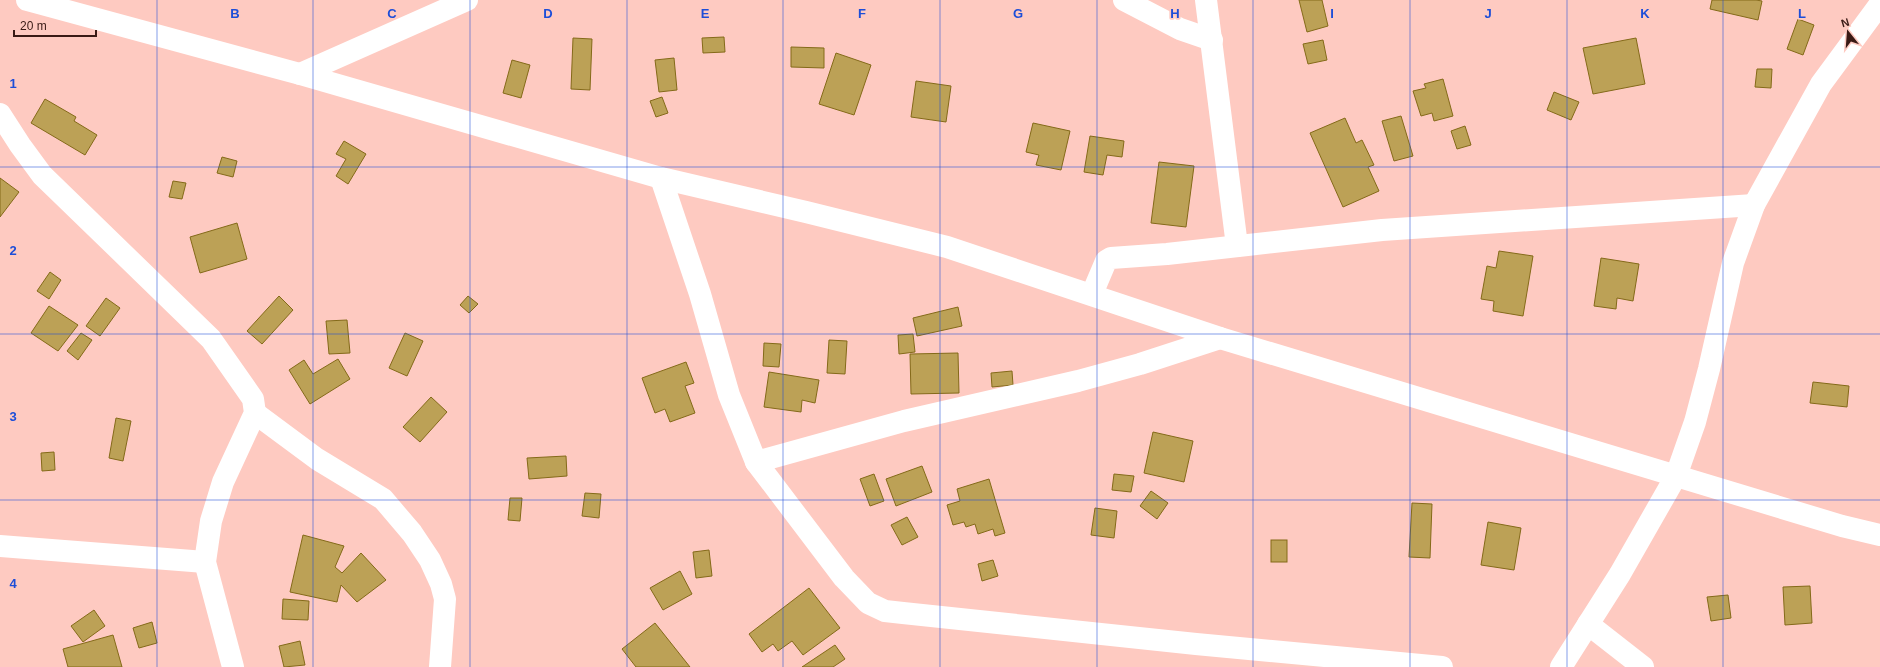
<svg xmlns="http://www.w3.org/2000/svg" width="1880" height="667" viewBox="0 0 1880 667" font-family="Helvetica,sans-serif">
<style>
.building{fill:#bca156;stroke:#846a19}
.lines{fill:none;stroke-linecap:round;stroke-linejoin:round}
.street{stroke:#fff;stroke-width:22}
.secondary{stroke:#fff;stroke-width:22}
.grid{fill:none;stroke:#1d4ed8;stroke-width:1;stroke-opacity:0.55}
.grid-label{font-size:13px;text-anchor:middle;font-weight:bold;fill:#1d4ed8;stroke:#fecac1;stroke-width:3.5;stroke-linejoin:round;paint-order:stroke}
</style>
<rect width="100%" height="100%" fill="#fecac1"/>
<g class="building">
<path d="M1299,0H1322L1328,26L1307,32Z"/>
<path d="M1712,0H1756L1762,1L1758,20L1710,9Z"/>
<path d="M1798,19L1814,25L1803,55L1787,49Z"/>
<path d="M724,37L725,52L703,53L702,38Z"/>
<path d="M573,38L592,39L590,90L571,89Z"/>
<path d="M1636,38L1645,84L1593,94L1583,48Z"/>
<path d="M1323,40L1327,60L1308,64L1303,44Z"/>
<path d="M791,47L824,48V68L791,67Z"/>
<path d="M836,53L871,65L854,115L819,104Z"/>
<path d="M674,58L677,90L659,92L655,60Z"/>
<path d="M512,60L530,65L521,98L503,93Z"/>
<path d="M1757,69H1772L1771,88L1755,87Z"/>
<path d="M1443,79L1453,116L1434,121L1432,113L1421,116L1413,91L1426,88L1424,84Z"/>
<path d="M916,81L951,86L946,122L911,117Z"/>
<path d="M1554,92L1579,102L1571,120L1547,110Z"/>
<path d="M662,97L668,113L656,117L650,101Z"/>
<path d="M45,99L76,117L74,121L97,135L85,155L31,123Z"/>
<path d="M1401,116L1413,156L1394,161L1382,121Z"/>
<path d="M1345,118L1356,143L1362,140L1374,165L1368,167L1379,191L1343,207L1310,133Z"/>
<path d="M1033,123L1070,131L1061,170L1036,165L1039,155L1026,152Z"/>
<path d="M1465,126L1471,145L1457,149L1451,131Z"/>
<path d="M1090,136L1124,141L1122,157L1107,155L1103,175L1084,172Z"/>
<path d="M344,141L366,154L348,184L336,176L346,159L336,154Z"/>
<path d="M222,157L237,161L233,177L217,173Z"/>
<path d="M1159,162L1194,166L1186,227L1151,223Z"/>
<path d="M0,178L19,192L0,217Z"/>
<path d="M173,181L186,183L182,199L169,197Z"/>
<path d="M237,223L247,259L200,273L190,237Z"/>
<path d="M1499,251L1533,256L1523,316L1493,311L1494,301L1481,299L1487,266L1496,268Z"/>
<path d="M1601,258L1639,264L1633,301L1617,298L1616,309L1594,306Z"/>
<path d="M50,272L61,280L49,299L37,291Z"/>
<path d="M279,296L293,310L262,344L247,331Z"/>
<path d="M468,296L478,304L469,313L460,305Z"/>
<path d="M106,298L120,308L100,336L86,326Z"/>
<path d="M49,306L78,325L58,351L31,333Z"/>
<path d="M958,307L962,326L917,336L913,318Z"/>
<path d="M347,320L350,353L329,354L326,321Z"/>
<path d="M81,333L92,340L78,360L67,351Z"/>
<path d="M405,333L423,341L407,376L389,368Z"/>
<path d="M913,334L915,352L899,354L898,335Z"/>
<path d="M829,340L847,341L845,374L827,373Z"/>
<path d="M764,343L781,344L779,367L763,366Z"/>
<path d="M958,353L959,393L911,394L910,354Z"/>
<path d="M338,359L350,379L310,404L289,370L304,360L313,374Z"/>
<path d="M686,362L694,383L685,386L695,413L670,422L665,409L655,413L642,378Z"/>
<path d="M1012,371L1013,385L992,387L991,373Z"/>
<path d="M769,372L819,380L815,403L802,400L801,412L764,407Z"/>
<path d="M1813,382L1849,386L1847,407L1810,403Z"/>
<path d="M431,397L447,412L420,442L403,427Z"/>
<path d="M116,418L131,421L123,461L109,458Z"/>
<path d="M1153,432L1193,441L1184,482L1144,473Z"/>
<path d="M54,452L55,470L42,471L41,453Z"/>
<path d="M566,456L567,476L529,479L527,458Z"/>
<path d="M922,466L932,492L896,506L886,479Z"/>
<path d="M874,474L884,501L870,506L860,479Z"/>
<path d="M1114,474L1134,476L1131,492L1112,490Z"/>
<path d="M989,479L1005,533L995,536L993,529L978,534L975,524L966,527L964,522L953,525L947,505L960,501L957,489Z"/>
<path d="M1151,491L1168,503L1157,519L1140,506Z"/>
<path d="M585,493L601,494L599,518L582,516Z"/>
<path d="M510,498H522L520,521L508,520Z"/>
<path d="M1412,503L1432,504L1430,558L1409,557Z"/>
<path d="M1095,508L1117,511L1114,538L1091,535Z"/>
<path d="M907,517L918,537L902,545L891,525Z"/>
<path d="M1488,522L1521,528L1514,570L1481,565Z"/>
<path d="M303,535L344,546L335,567L342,573L361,553L386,580L357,602L341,585L337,602L290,592Z"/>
<rect x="1271" y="540" width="16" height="22"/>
<path d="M709,550L712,576L696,578L693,552Z"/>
<path d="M993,560L998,576L982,581L978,564Z"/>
<path d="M680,571L692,594L663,610L650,588Z"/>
<path d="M1810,586L1812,623L1785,625L1783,587Z"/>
<path d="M809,588L840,628L803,655L792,641L778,651L773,644L762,652L749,634Z"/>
<path d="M1728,595L1731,618L1711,621L1707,597Z"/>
<path d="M283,599L309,601L308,620L282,619Z"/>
<path d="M94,610L105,626L83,642L71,626Z"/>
<path d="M152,622L157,643L139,648L133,628Z"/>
<path d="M655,623L690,667H636L622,649Z"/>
<path d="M113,635L122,667H68L63,649Z"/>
<path d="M300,641L305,665L284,667L279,646Z"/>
<path d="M835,645L845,659L833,667H802Z"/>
</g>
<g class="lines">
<g class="street">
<path d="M1124,0L1180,29L1212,40"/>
<path d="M1206,0L1237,246"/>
<path d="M300,74L467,0"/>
<path d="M0,114L20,145L42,175L211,339L253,399L255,413L223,482L211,521L205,562L233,667"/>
<path d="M661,178L700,294L729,395L756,462L844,578L868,603L885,611L903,613L1196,644L1442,667"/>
<path d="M1092,294L1106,261L1111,258L1167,254L1382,230L1754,205"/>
<path d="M255,413L317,459L383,499L412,533L430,560L441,584L445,599L440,667"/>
<path d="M756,462L904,421L1078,381L1140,364L1220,338"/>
<path d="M0,546L205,562"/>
<path d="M1588,624L1643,667"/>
<path d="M1561,667L1620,574L1676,476L1695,422L1709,369L1733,263L1754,205L1821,84L1880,4"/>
</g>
<path class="secondary" d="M27,0L300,74L661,178L806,212L947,247L1220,338L1842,526L1880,535"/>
</g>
<path class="grid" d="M157,0V667M313,0V667M470,0V667M627,0V667M783,0V667M940,0V667M1097,0V667M1253,0V667M1410,0V667M1567,0V667M1723,0V667M0,167H1880M0,334H1880M0,500H1880"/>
<g class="grid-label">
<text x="235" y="18">B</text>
<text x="392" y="18">C</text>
<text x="548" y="18">D</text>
<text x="705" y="18">E</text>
<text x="862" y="18">F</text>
<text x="1018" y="18">G</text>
<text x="1175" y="18">H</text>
<text x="1332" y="18">I</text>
<text x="1488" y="18">J</text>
<text x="1645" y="18">K</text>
<text x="1802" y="18">L</text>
<text x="13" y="88">1</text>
<text x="13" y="255">2</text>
<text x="13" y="421">3</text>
<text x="13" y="588">4</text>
</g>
<g transform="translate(1848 32) rotate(343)" stroke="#fecac1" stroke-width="3" paint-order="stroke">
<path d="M0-3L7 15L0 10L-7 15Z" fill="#391a15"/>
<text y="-6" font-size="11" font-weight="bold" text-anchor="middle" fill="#391a15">N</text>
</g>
<path d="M14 30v6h82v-6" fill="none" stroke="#391a15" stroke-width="2"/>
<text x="20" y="30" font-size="12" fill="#391a15" stroke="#fecac1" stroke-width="3" paint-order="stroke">20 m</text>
</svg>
